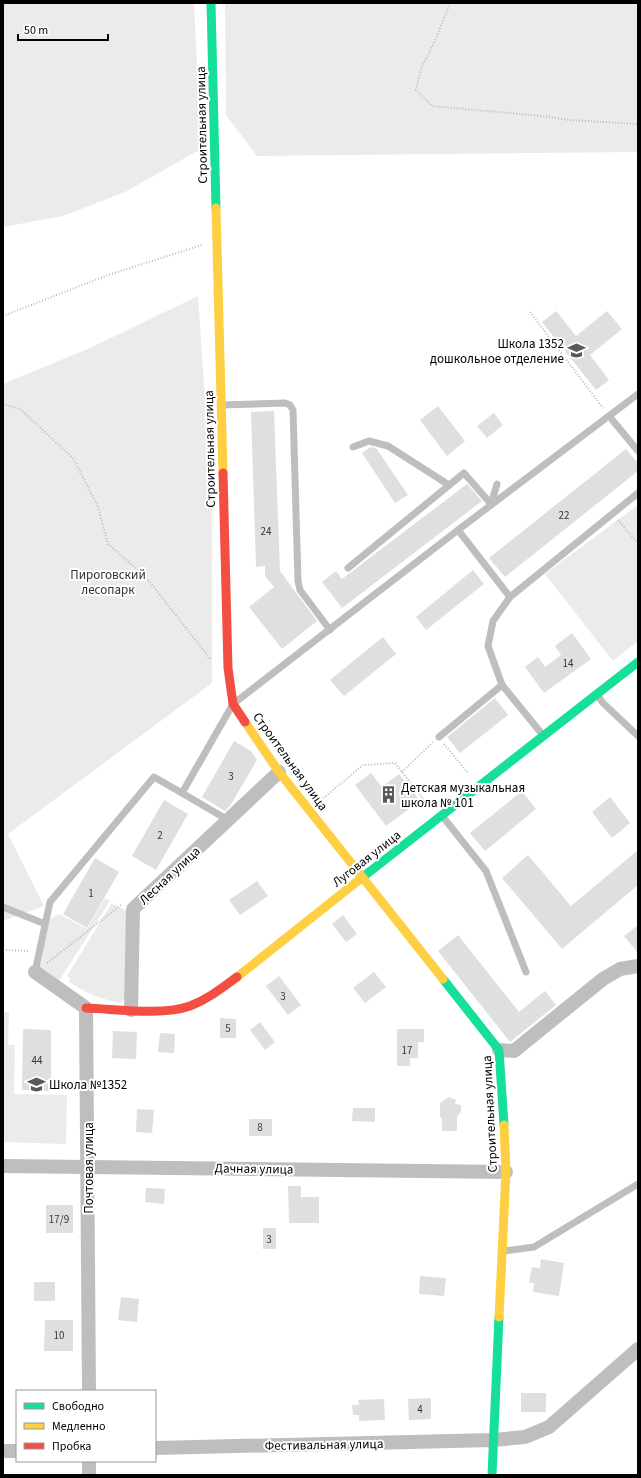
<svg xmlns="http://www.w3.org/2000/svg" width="641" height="1478" viewBox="0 0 641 1478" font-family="'Source Sans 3',sans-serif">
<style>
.green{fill:#ebebeb}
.building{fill:#dfdfdf}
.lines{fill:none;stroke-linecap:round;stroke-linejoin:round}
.path{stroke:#b9b9b9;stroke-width:2;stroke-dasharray:1 2;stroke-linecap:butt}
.lane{stroke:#bebebe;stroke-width:7}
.street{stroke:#bebebe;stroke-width:14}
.fast{stroke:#16e098;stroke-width:9}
.slow{stroke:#ffcf43;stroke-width:9}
.jam{stroke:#f24e42;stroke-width:9}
.labels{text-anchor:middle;stroke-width:4;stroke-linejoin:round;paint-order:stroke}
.number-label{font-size:11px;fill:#383838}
.street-label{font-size:13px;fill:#000;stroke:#fff}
.poi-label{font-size:13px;fill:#000;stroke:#fff;text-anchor:start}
.park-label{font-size:13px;fill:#323232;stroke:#fff}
</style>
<rect width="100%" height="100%" fill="#fff"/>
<g class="green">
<path d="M3,3H194L201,149L125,192L63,216L3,227Z"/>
<path d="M225,3H638V152L257,156L226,115Z"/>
<path d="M198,296L212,502V683L8,834L44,906L3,921V384L90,348Z"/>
<path d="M638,505V641L613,661L545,574Z"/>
<path d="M105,898L110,901L57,984L38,971L50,919L59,914L87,929Z"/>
<path d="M112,903L130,913L125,999L120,1003C101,999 86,993 69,982L70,978L67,976Z"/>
<path d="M3,1012H9L8,1045H15L14,1094L67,1095L66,1144L3,1142Z"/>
</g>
<g class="building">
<path d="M556,311L576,336L607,311L622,329L590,355L609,380L596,390L542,322Z"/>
<path d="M438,406L465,441L447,456L420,420Z"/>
<path d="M274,411L280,571L317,621L282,649L249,607L274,587L265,576V566L256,567L251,412Z"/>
<path d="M494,413L503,425L487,438L477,426Z"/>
<path d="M371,447L376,448L408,495L395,503L362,453Z"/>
<path d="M626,449L638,463V471L505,577L489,558Z"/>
<path d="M467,484L482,501L342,608L322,582L336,571L342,579Z"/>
<path d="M473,570L484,584L426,630L416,617Z"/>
<path d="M572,633L591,659L544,693L525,667L538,657L545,667L561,655L555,646Z"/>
<path d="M383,637L396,654L344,696L330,680Z"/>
<path d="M495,698L508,715L460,753L447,737Z"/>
<path d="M234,741L251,751L257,760L230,806L225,811L202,797Z"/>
<path d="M371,773L382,787L399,774L420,801L386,826L355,785Z"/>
<path d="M522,791L536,809L485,851L470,833Z"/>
<path d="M610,797L630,823L612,838L592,812Z"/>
<path d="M164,800L188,814L156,870L132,856Z"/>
<path d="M638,850V885L562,949L502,878L528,855L571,906Z"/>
<path d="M95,858L119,872L87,928L63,914Z"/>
<path d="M257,881L268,896L240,915L229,900Z"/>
<path d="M343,915L357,934L346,942L332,924Z"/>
<path d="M638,925V953L624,936Z"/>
<path d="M458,935L519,1012L545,991L556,1005L510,1042L438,951Z"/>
<path d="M374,972L386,987L365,1003L353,988Z"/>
<path d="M279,976L301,1005L288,1015L266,986Z"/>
<path d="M220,1018L236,1019V1038H220Z"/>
<path d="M260,1022L275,1042L265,1050L250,1030Z"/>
<path d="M23,1029L51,1030V1091L22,1090Z"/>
<path d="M397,1029H424V1042H418V1058H410V1066H397Z"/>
<path d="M113,1031L137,1032L136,1059L112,1058Z"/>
<path d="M160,1033L175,1034L174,1053L158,1052Z"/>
<path d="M449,1097L456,1100L455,1104L461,1105V1112L457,1117V1131H442V1118L440,1117V1103Z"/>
<path d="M353,1108H375V1122L352,1121Z"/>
<path d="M137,1109L154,1110L152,1133L136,1132Z"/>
<rect x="249" y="1119" width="23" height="17"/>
<path d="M288,1186H301V1197H319V1223H289Z"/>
<path d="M146,1188L165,1189L164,1204L145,1202Z"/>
<rect x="46" y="1205" width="27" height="28"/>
<rect x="263" y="1228" width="13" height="21"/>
<path d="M541,1259L564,1263L559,1296L533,1292L534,1283H529L532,1267L540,1268Z"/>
<path d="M420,1276L446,1278L444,1296L419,1294Z"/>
<rect x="34" y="1282" width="21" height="19"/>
<path d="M121,1297L139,1299L137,1322L118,1320Z"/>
<path d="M45,1320H73V1351H44Z"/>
<rect x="521" y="1393" width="25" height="19"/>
<path d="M431,1398V1419L409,1420L408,1399Z"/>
<path d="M384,1399L385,1420L359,1421V1415H353L352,1405H359L358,1400Z"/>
</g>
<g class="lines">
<g class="path">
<path d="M450,3L435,41L421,69L416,90L432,106L542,116L570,120L638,124"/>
<path d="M530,312L603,408"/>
<path d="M3,316L108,275L202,245"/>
<path d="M3,404L20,409L73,458L98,507L108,544L145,576L211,660"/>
<path d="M618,520L638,543"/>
<path d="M444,744L469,774"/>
<path d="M402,772L433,742"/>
<path d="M321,800L363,765L395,763L428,805"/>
<path d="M3,950L30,951"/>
<path d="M47,963L121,905"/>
</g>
<g class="lane">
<path d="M222,405L285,403L290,405L293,410L298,581L300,590L330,630"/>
<path d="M609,416L638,451"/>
<path d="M353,447L369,441L388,446L449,485"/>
<path d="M491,504L497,484"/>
<path d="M458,530L510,597L638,493"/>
<path d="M348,568L464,473L491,504"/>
<path d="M502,685L488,646L493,621L510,597"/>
<path d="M598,696L603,703L638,736"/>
<path d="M439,737L502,685L542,734"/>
<path d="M443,817L486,871L526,972"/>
<path d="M228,820L182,793L233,704L458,530L638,394"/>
<path d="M3,907L45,924"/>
<path d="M35,972L50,902L154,777L182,793"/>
<path d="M504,1251L534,1247L638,1184"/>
</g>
<g class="street">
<path d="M35,972L86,1008L89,1391"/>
<path d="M131,1010L133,909L279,772"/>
<path d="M499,1050L514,1051L603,979L620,969L638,966"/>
<path d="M3,1166L506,1172"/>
<path d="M155,1448L493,1440L525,1437L549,1427L638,1349"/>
<path d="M3,1451H17"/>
<path d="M89,1461V1475"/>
</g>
<g class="fast">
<path d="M211,3L216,208"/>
<path d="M359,880L638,662"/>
<path d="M443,979L499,1050L504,1125"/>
<path d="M492,1475L499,1317"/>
</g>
<g class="slow">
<path d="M216,208L223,473"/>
<path d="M245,722L279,772L443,979"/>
<path d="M237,977L359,880"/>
<path d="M499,1317L506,1172L504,1125"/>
</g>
<g class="jam">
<path d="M223,473L228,668L233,704L245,722"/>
<path d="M86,1008C116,1009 162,1016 190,1006C208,999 222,988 237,977"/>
</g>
</g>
<defs>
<symbol id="school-bare" viewBox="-9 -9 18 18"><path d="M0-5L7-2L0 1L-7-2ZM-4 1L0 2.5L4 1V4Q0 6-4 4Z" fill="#595959" stroke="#fff" stroke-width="2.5" paint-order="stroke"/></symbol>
<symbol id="building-bare" viewBox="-9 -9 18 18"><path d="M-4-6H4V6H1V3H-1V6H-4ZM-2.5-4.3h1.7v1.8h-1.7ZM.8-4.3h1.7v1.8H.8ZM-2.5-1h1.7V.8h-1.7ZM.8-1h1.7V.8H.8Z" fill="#595959" stroke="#fff" stroke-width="2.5" paint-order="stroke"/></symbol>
</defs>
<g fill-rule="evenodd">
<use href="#school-bare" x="564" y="338" width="25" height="25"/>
<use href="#building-bare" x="376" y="782" width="25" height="25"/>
<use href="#school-bare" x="24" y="1072" width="25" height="25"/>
</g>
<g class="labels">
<g class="number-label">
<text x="564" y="519">22</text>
<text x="266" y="535">24</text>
<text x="568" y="667">14</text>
<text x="231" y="780">3</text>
<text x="160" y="839">2</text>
<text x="91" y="897">1</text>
<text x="283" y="1000">3</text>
<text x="228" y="1032">5</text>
<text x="407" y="1054">17</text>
<text x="37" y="1064">44</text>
<text x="260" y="1131">8</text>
<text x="59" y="1223">17/9</text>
<text x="269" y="1243">3</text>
<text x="59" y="1339">10</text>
<text x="420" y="1413">4</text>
</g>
<g class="street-label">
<text transform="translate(201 125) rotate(-91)" y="5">Строительная улица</text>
<text transform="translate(209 449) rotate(-91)" y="5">Строительная улица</text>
<text transform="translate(291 761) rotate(54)" y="5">Строительная улица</text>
<text transform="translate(366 858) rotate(-38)" y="5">Луговая улица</text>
<text transform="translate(169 875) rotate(-43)" y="5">Лесная улица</text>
<text transform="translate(489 1114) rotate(-93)" y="5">Строительная улица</text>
<text transform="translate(88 1168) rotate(-90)" y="5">Почтовая улица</text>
<text transform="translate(254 1168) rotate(1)" y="5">Дачная улица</text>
<text transform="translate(324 1444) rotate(-1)" y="5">Фестивальная улица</text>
</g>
<g class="poi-label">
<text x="564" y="348" text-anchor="end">Школа 1352<tspan x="564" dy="15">дошкольное отделение</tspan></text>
<text x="401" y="792">Детская музыкальная<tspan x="401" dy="15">школа № 101</tspan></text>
<text x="49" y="1089">Школа №1352</text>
</g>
<g class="park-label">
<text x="108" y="579">Пироговский<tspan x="108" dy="15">лесопарк</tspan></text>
</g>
</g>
<rect width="641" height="1478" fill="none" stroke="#000000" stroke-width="8"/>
<rect x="16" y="1390" width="140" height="72" fill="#ffffff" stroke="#999999"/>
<rect x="24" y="1403" width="20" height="6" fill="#16e098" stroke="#999999"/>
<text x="52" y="1410" font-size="12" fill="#000000">Свободно</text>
<rect x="24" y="1423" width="20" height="6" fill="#ffcf43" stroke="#999999"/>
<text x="52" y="1430" font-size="12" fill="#000000">Медленно</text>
<rect x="24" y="1443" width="20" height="6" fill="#f24e42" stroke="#999999"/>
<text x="52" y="1450" font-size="12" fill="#000000">Пробка</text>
<path d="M18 34v6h90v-6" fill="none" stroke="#000000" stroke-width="2"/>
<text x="24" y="34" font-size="12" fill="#000000" stroke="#ffffff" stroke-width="3" paint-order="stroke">50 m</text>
</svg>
